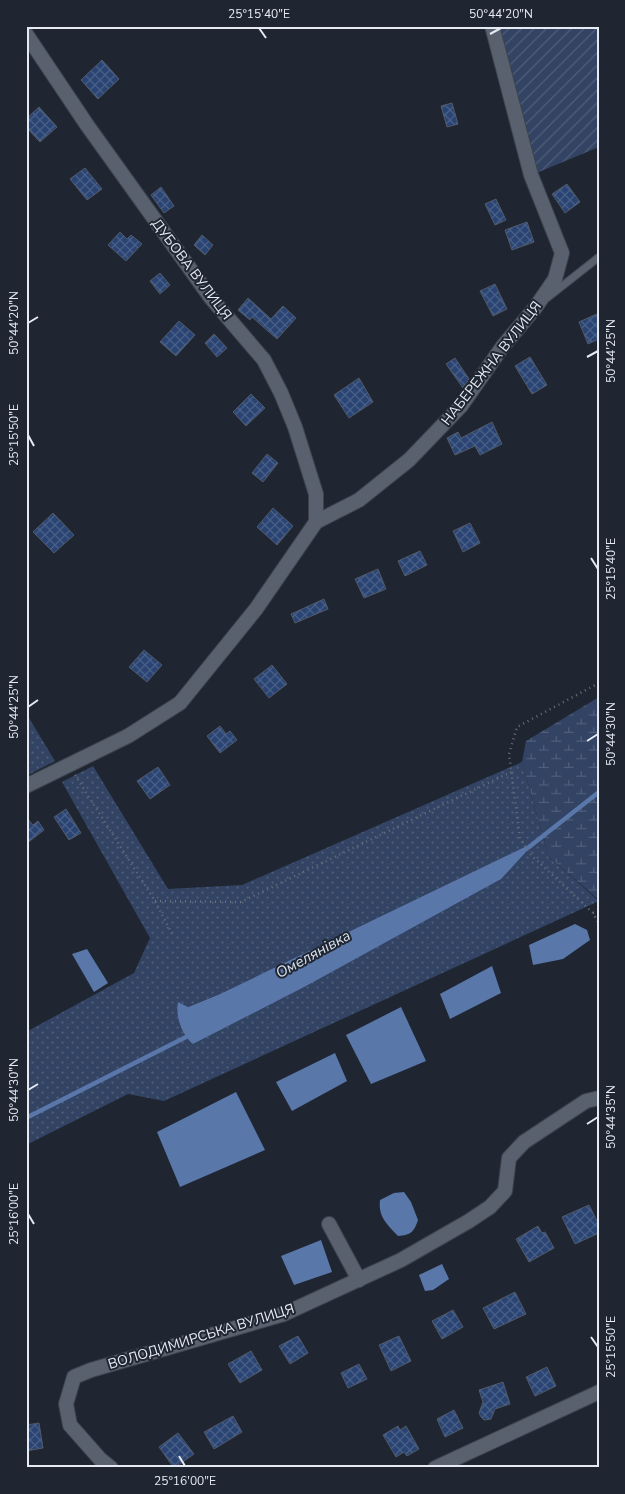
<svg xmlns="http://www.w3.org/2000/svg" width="625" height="1494" viewBox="0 0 625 1494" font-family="'Nunito Sans',sans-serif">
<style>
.grass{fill:url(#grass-dots);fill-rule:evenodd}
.wetland{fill:url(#wetland-marsh)}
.garden{fill:url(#garden-furrows)}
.water{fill:#5a77aa}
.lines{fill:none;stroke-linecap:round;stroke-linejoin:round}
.stream{stroke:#5a77aa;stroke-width:4.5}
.building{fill:url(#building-cross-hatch);stroke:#515967}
.lane-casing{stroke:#3e444e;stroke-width:9}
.street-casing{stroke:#3e444e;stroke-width:16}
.path{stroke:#6a707b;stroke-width:2.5;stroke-dasharray:1 4;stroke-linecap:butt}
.lane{stroke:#59616f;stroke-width:7}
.street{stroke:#59616f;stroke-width:14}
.ticks{fill:none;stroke:#e5eaf3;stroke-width:2}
.labels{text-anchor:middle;stroke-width:4;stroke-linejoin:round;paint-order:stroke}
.street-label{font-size:14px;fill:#e5eaf3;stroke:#1f2632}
.water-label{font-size:15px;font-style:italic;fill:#d9e2f1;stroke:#1f2632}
.neatline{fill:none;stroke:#e5eaf3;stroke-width:2}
.ticks-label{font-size:12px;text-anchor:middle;fill:#e5eaf3}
</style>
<defs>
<pattern id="grass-dots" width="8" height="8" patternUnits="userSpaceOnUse" patternTransform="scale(1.25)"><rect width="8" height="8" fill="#324363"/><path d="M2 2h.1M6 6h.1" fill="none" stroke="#505e7a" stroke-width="1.8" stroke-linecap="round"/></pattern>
<pattern id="wetland-marsh" width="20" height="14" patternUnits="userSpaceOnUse" patternTransform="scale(1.25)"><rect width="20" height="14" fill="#324363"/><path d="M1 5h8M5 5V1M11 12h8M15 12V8" fill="none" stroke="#505e7a"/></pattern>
<pattern id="garden-furrows" width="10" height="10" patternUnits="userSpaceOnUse" patternTransform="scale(1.25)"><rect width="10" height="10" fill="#324363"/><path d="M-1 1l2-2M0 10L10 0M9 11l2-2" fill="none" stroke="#505e7a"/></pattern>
<pattern id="building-cross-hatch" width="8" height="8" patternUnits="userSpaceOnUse" patternTransform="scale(1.25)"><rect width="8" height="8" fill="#2a4473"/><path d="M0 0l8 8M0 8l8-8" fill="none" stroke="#495f87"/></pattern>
</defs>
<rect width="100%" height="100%" fill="#1f2632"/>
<g class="grass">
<path d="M26,713L55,761L26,776Z"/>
<path d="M522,762L549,857L599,901L164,1101L128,1094L26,1145V1032L134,973L150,938L62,782L93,766L168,889L242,885ZM533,843L217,1031L193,1044L187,1007L220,994Z"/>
</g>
<path class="wetland" d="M599,697V900L549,857L522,762L526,741Z"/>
<path class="garden" d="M496,26H599V147L534,174Z"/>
<g class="water">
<path d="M535,842L501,879L306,986L193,1044C182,1035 175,1016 178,1002L188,1007L220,994Z"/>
<path d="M575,924L587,930L590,940L563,959L533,965L529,945Z"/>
<path d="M87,949L108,983L94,992L72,954Z"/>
<path d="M492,966L501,993L450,1019L440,994Z"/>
<path d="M401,1007L426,1061L371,1084L346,1035Z"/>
<path d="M335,1053L347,1081L292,1111L276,1082Z"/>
<path d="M236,1092L265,1150L180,1187L157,1132Z"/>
<path d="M404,1192L411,1202L418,1220C414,1232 411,1235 398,1236C387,1224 378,1217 380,1200L394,1193Z"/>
<path d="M321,1240L332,1272L294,1285L281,1256Z"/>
<path d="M442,1264L449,1279L433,1290L425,1291L419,1275Z"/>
</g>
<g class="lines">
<g class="stream">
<path d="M529,847L599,792"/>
<path d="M26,1118L190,1035"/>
</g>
</g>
<g class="building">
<path d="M102,60L119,79L98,99L81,80Z"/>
<path d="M452,103L458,124L447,127L441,106Z"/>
<path d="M39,107L57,127L40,142L26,127V119Z"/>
<path d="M85,168L102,189L87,200L70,179Z"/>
<path d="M567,184L580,202L565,213L552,194Z"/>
<path d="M161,187L174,206L164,213L151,195Z"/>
<path d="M496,199L506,220L495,225L485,204Z"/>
<path d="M527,222L534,242L512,250L505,230Z"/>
<path d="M120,232L127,239L131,235L142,244L126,261L108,245Z"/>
<path d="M202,235L213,245L205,255L194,245Z"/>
<path d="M160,273L170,285L160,294L150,281Z"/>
<path d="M495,284L507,309L493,316L480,291Z"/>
<path d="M248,298L271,319L283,306L296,318L277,339L252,317L250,320L238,310Z"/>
<path d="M599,313V339L588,344L579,322Z"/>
<path d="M179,321L195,335L176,356L160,342Z"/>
<path d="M214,334L227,348L217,357L205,343Z"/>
<path d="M530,357L547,385L532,394L515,366Z"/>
<path d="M455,358L469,379L463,388L446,364Z"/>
<path d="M359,378L373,402L349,418L334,395Z"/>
<path d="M251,394L265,408L246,426L233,412Z"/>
<path d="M492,422L502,444L480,455L475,446L455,455L447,438L458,432L461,438Z"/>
<path d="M267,454L278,463L263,482L252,473Z"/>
<path d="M273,508L293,526L277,545L257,527Z"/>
<path d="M53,513L74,535L54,553L33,532Z"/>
<path d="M470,523L480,543L463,552L453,531Z"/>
<path d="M420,551L427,565L405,576L398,561Z"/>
<path d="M378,569L386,589L364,598L355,579Z"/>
<path d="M324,599L328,609L295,623L291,614Z"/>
<path d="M144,650L162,665L147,682L129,667Z"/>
<path d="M272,665L287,684L269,698L254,679Z"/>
<path d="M220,726L226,734L230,731L237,740L220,753L207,736Z"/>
<path d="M158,767L170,785L150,799L137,781Z"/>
<path d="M66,809L81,833L69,840L54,817Z"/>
<path d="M26,817L33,825L38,821L44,830L26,844Z"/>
<path d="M589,1205L599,1225V1233L575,1244L562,1217Z"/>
<path d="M538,1226L542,1233L545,1232L554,1248L529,1262L516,1239Z"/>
<path d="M515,1292L526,1314L494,1329L483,1308Z"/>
<path d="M453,1310L463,1327L442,1339L432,1321Z"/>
<path d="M298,1336L308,1353L290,1364L279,1346Z"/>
<path d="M399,1336L411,1361L391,1371L379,1345Z"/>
<path d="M251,1351L262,1370L240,1383L228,1364Z"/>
<path d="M359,1364L367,1379L348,1388L341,1373Z"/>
<path d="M547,1367L556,1386L535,1396L526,1377Z"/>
<path d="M503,1382L510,1404L495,1409L491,1419L484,1420L481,1417L479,1413L483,1402L479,1390Z"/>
<path d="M454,1410L463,1428L445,1437L437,1419Z"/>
<path d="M233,1416L242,1432L214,1449L204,1432Z"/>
<path d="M39,1423L43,1448L26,1451V1425Z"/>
<path d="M398,1426L400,1430L406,1426L419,1449L407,1456L404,1452L396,1457L383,1435Z"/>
<path d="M178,1433L194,1454L174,1468L159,1447Z"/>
</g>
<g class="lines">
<defs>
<path id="lane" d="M547,298L599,257"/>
<g id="street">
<path d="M26,34L87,125L211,298L264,360L281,393L295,427L316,494V522"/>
<path d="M26,786L128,736L180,703L256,609L316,522L359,500L409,460L461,406L503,346L535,308L555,279L562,253L531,175L492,26"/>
<path d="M329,1224L359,1280"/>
<path d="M111,1468L100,1459L70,1425L66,1404L74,1377L91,1370L284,1314L401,1260L469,1221L490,1207L505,1191L509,1158L524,1142L586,1101L599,1098"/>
<path d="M435,1468L599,1392"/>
</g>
</defs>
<use href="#lane" class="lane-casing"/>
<use href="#street" class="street-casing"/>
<g class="path">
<path d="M599,683L517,727L509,754L520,838L531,855L593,913L599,924"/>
<path d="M75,775L155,901L172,934"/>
<path d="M155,901L241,902L511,772"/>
<path d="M593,913L599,911"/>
</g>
<use href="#lane" class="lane"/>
<use href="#street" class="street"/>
</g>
<path class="ticks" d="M259,28L266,38M490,34L501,28M28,323L38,317M587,357L598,351M28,435L34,446M591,558L598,569M28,707L38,700M587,741L598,734M28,1090L38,1084M587,1124L598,1117M28,1214L34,1224M591,1337L598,1347M179,1456L185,1466"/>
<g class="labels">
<g class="street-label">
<text transform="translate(192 269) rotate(53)" y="5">ДУБОВА ВУЛИЦЯ</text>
<text transform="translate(491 363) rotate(-52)" y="5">НАБЕРЕЖНА ВУЛИЦЯ</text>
<text transform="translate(201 1336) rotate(-17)" y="5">ВОЛОДИМИРСЬКА ВУЛИЦЯ</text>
</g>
<g class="water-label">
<text transform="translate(313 954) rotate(-29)" y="5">Омелянівка</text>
</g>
</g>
<rect width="625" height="1494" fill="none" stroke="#1f2632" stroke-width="55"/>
<rect x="28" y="28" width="570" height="1438" class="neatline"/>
<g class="ticks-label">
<text x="259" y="18">25°15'40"E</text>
<text x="501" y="18">50°44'20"N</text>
<text transform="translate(14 323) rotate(-90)" y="4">50°44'20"N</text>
<text transform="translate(611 351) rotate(-90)" y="4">50°44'25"N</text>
<text transform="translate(14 435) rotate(-90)" y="4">25°15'50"E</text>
<text transform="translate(611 569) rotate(-90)" y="4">25°15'40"E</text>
<text transform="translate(14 707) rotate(-90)" y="4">50°44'25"N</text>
<text transform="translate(611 734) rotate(-90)" y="4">50°44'30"N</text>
<text transform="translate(14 1090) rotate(-90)" y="4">50°44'30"N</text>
<text transform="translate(611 1117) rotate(-90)" y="4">50°44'35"N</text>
<text transform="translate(14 1214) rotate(-90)" y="4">25°16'00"E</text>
<text transform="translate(611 1347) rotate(-90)" y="4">25°15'50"E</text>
<text x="185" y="1485">25°16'00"E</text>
</g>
</svg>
